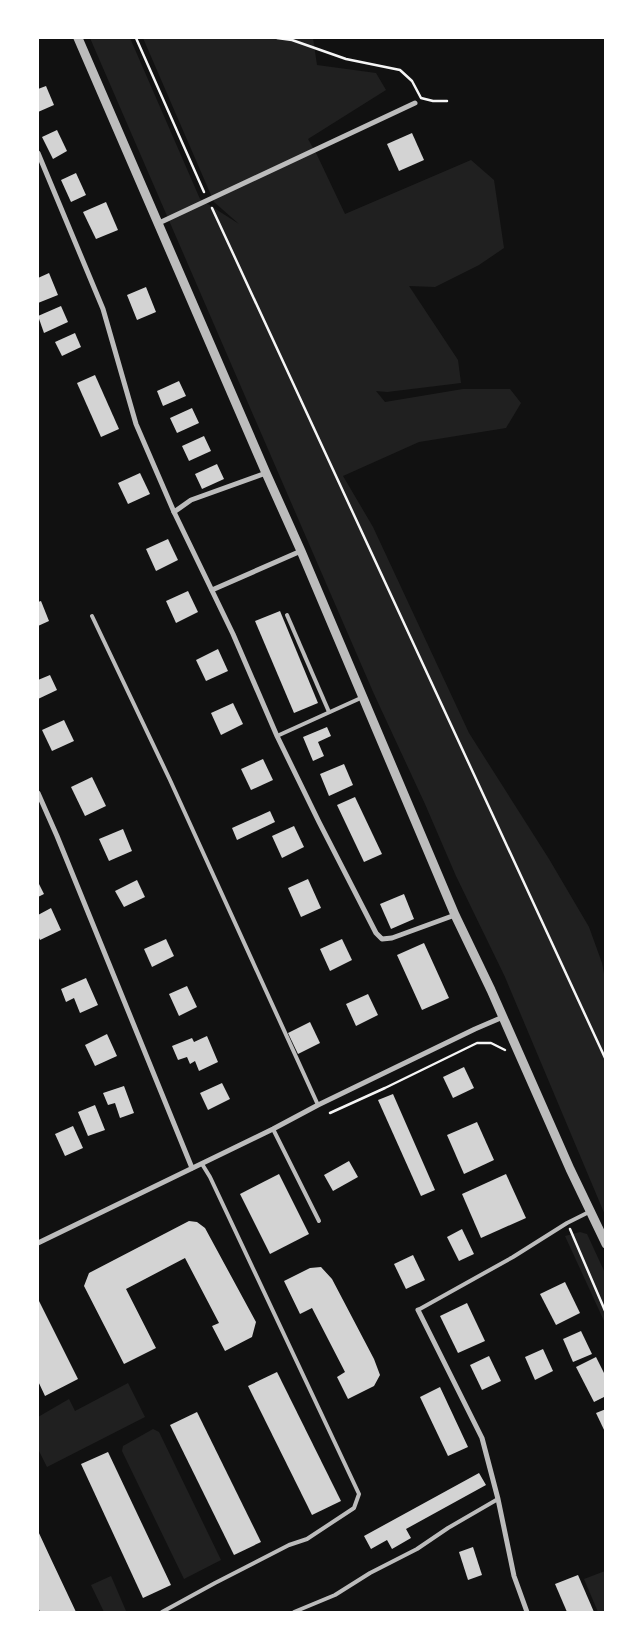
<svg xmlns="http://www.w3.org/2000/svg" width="643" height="1650" viewBox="0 0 643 1650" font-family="'Source Sans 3',sans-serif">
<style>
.green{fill:#202020}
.building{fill:#d3d3d3}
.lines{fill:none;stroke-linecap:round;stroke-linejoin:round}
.path{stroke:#f5f5f5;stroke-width:2.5}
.service{stroke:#bcbcbc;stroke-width:4}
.minor{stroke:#bcbcbc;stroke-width:5}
.tertiary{stroke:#bcbcbc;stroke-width:9}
</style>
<rect width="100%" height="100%" fill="#111"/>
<g class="green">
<path d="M90,38H130L200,199L239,224L214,202L143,38H313L317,65L376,73L386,90L308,139L317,155L345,214L471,160L494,180L504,248L479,265L435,287L409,286L458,360L461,383L387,392L376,391L385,402L463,389H510L521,403L506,428L419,442L343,476L373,527L469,733L549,859L589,927L602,963L606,985L605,1215L505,977L456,876L425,804L374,694Z"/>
<path d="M580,1232L587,1234L605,1273V1323L565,1236Z"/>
<path d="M128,1383L145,1417L47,1467L38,1449V1417L69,1399L75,1411Z"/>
<path d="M153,1429L159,1432L221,1560L184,1579L122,1451L123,1446Z"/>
<path d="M605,1571V1612H598L584,1579Z"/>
<path d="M111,1576L126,1611L123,1612H104L91,1585Z"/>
</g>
<g class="building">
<path d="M46,86L54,105L38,112V89Z"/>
<path d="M57,130L67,151L53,159L42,137Z"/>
<path d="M412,133L424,160L399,171L387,144Z"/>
<path d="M76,173L86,195L71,202L61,180Z"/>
<path d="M106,202L118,230L96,239L83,212Z"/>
<path d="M49,273L58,295L38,303V278Z"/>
<path d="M146,287L156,312L137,320L127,295Z"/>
<path d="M61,306L68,322L44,333L38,316Z"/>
<path d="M75,333L81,347L62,356L55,342Z"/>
<path d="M95,375L119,429L101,437L77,383Z"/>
<path d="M179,381L186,396L163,406L157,391Z"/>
<path d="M192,408L199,423L177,433L170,418Z"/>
<path d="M204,436L211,451L189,461L182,446Z"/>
<path d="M217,464L224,479L202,489L195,474Z"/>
<path d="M140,473L150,494L128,504L118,483Z"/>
<path d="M168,539L178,560L156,571L146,549Z"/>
<path d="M188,591L198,612L176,623L166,601Z"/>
<path d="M41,601L49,621L38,626V602Z"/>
<path d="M280,611L318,703L294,713L255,621Z"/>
<path d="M218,649L228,671L206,681L196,660Z"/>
<path d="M50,675L57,690L38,699V680Z"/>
<path d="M233,703L243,724L221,735L211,713Z"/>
<path d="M64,720L74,741L52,751L42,730Z"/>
<path d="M327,727L331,736L318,742L324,756L313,761L303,737Z"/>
<path d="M263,759L273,780L251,790L241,769Z"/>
<path d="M344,764L353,785L329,796L320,774Z"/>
<path d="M92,777L106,806L85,816L71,787Z"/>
<path d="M355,797L382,854L364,862L337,805Z"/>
<path d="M270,811L275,822L237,840L232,828Z"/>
<path d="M294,826L304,847L282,858L272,836Z"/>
<path d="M123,829L132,851L109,861L99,839Z"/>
<path d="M308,879L321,908L301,917L288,888Z"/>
<path d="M137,880L145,897L124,907L115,891Z"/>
<path d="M38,882L44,894L38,897Z"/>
<path d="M404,894L414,919L391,929L380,904Z"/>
<path d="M51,908L61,930L40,940L38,936V915Z"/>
<path d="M166,939L174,956L152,967L144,949Z"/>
<path d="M342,939L352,960L330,971L320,949Z"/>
<path d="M424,943L449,998L422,1010L397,955Z"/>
<path d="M86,978L98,1005L80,1013L74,998L66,1002L61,989Z"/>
<path d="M187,986L197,1007L179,1016L169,994Z"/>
<path d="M368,994L378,1015L356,1026L346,1004Z"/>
<path d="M310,1022L320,1043L298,1054L288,1033Z"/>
<path d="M107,1034L117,1056L95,1066L85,1045Z"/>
<path d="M207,1036L218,1062L199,1071L195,1061L190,1064L187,1057L178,1060L172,1046L192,1038L194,1042Z"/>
<path d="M464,1067L474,1088L453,1098L443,1077Z"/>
<path d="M222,1083L230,1099L208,1110L200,1093Z"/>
<path d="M124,1086L134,1113L120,1118L115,1103L108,1105L103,1093Z"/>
<path d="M393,1094L435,1190L421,1196L378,1100Z"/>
<path d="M95,1105L105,1130L88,1136L78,1112Z"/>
<path d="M477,1122L494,1160L464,1174L447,1135Z"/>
<path d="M73,1126L83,1148L65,1156L55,1134Z"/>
<path d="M349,1161L358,1177L333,1191L324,1175Z"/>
<path d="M279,1174L309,1234L270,1254L240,1194Z"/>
<path d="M506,1174L526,1218L481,1238L462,1194Z"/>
<path d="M189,1221L197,1222L205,1228L256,1322L252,1337L225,1351L212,1326L219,1323L185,1258L126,1289L156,1348L124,1364L84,1286L89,1273Z"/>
<path d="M462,1229L474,1254L459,1261L447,1237Z"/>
<path d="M413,1255L425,1280L406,1289L394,1264Z"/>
<path d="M321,1267L332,1279L374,1359L380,1375L374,1386L348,1399L337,1377L345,1372L312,1308L300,1314L284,1281L310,1268Z"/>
<path d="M565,1282L580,1313L556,1325L540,1294Z"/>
<path d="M38,1299L78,1379L45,1396L38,1381Z"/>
<path d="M467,1303L485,1341L458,1353L440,1316Z"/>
<path d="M581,1331L592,1354L573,1362L563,1339Z"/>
<path d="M543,1349L553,1371L535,1380L525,1357Z"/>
<path d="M489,1356L501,1381L482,1390L470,1365Z"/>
<path d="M596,1357L606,1377V1396L594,1402L576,1367Z"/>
<path d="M277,1372L341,1501L312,1515L248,1386Z"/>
<path d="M440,1387L468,1447L448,1456L420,1397Z"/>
<path d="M606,1409V1434L596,1413Z"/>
<path d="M197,1412L261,1542L234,1555L170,1425Z"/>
<path d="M108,1452L171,1585L143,1598L81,1464Z"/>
<path d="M479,1473L486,1485L406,1529L411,1538L392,1549L387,1540L371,1549L364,1536Z"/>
<path d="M38,1531L51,1559L76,1612H40L38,1607Z"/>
<path d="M473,1547L482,1575L468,1580L459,1552Z"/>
<path d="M578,1575L594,1612H567L555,1584Z"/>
</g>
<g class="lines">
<g class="path">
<path d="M136,38L204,192"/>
<path d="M277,38L292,40L346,59L400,70L412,81L421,98L433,101H447"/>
<path d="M212,208L606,1060"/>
<path d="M330,1113L385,1088L477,1043H491L505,1050"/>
<path d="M570,1229L606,1313"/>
</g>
<g class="service">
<path d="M287,615L329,712"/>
<path d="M92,616L170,780L318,1105"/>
<path d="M277,736L363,697"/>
<path d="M273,1129L319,1221"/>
<path d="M418,1310L513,1257L567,1223L589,1212"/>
<path d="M162,1612L215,1583L289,1545L307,1539L354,1508L359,1494L210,1177L202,1164"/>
<path d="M294,1612L335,1595L370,1573L417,1549L448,1528L498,1499"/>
</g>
<g class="minor">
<path d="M38,153L103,309L136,424L174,512L233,634L277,736L319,822L376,933L382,939L392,938L455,915"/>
<path d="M159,223L415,103"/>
<path d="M174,512L191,500L266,473"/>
<path d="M212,590L301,551"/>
<path d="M38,793L57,836L192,1168"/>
<path d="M38,1243L273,1129L318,1105L475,1029L503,1017"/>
<path d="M418,1310L482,1438L498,1499L514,1576L527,1612"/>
</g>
<path class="tertiary" d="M78,38L266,473L301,551L455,915L491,990L570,1169L606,1244"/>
</g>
<rect width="643" height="1650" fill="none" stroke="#ffffff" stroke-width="78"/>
</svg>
